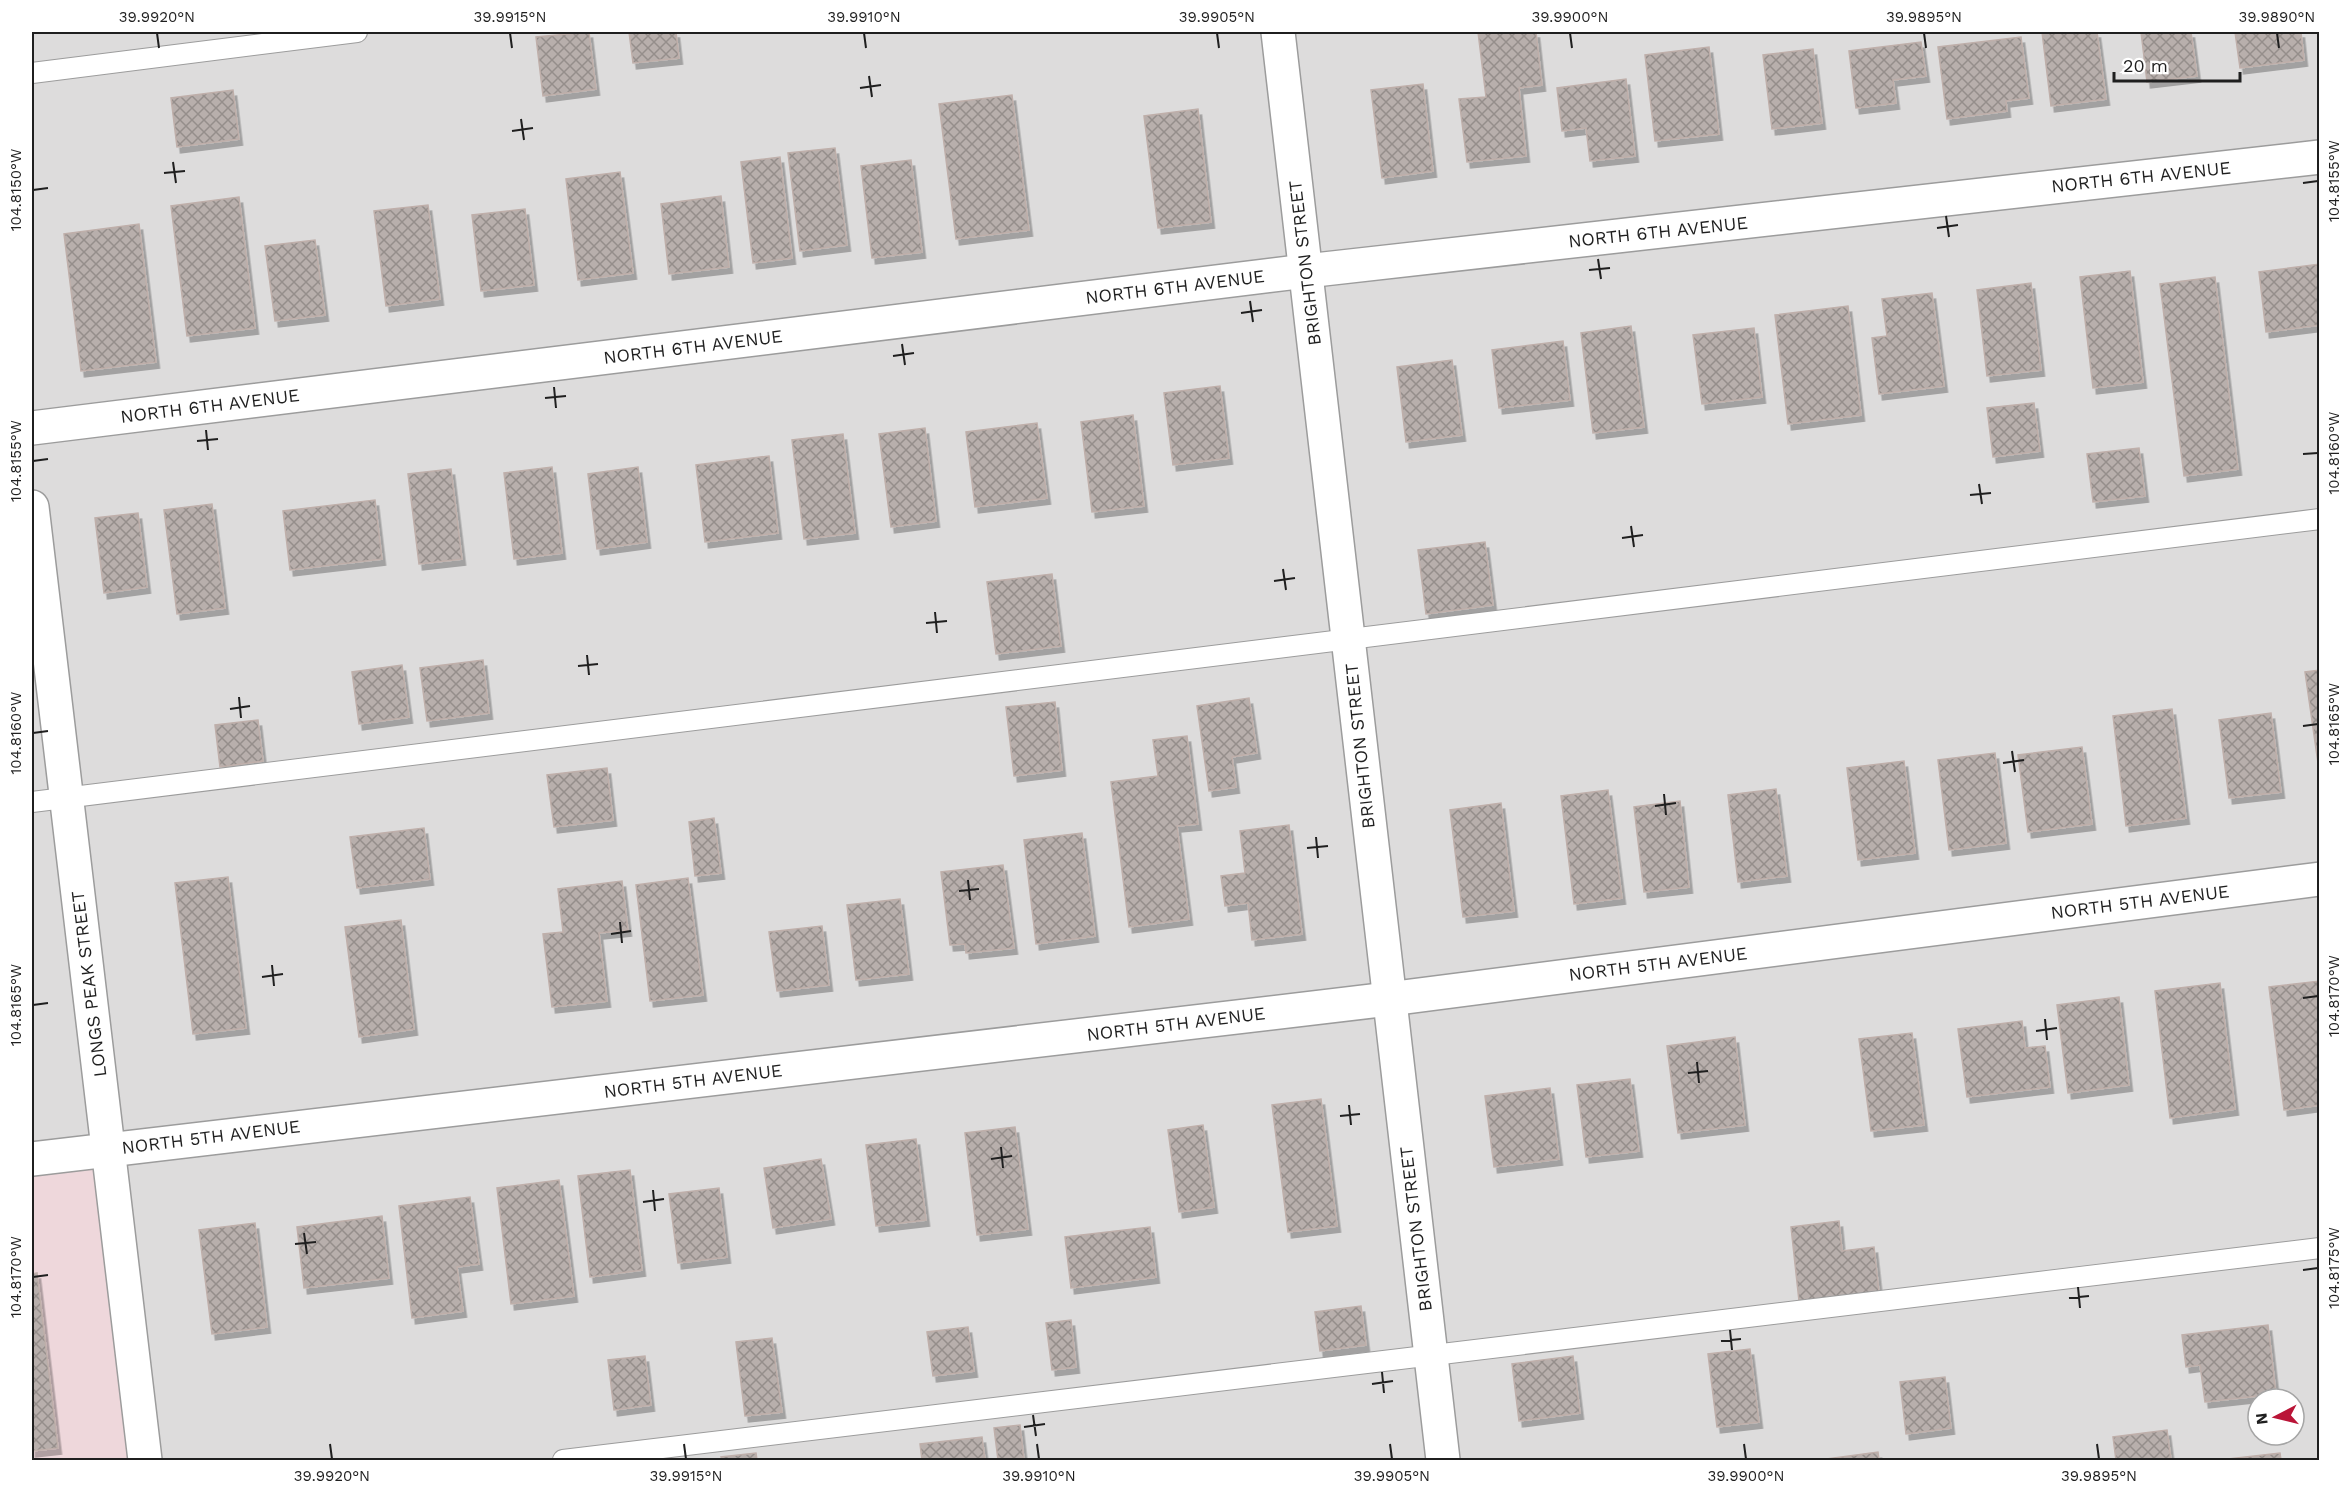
<svg xmlns="http://www.w3.org/2000/svg" width="2351" height="1492" viewBox="0 0 2351 1492" font-family="'Work Sans',sans-serif">
<style>
.residential{fill:#dddcdc;fill-rule:evenodd}
.commercial{fill:#eed7db}
.building{fill:url(#building-cross-hatch);stroke:#bfafaa;stroke-width:1.5;filter:url(#shadow)}
.lines{fill:none;stroke-linecap:round;stroke-linejoin:round}
.service-casing{stroke:#9c9c9c;stroke-width:22}
.minor-casing{stroke:#9c9c9c;stroke-width:36}
.tertiary-casing{stroke:#9c9c9c;stroke-width:36}
.service{stroke:#fff;stroke-width:20}
.minor{stroke:#fff;stroke-width:33}
.tertiary{stroke:#fff;stroke-width:33}
.ticks{fill:none;stroke:#1f1f1f;stroke-width:2}
.labels{text-anchor:middle;stroke-width:4.5;stroke-linejoin:round;paint-order:stroke}
.street-label{font-size:18px;fill:#1f1f1f;stroke:#fff}
.neatline{fill:none;stroke:#1f1f1f;stroke-width:2}
.ticks-label{font-size:15px;text-anchor:middle;fill:#1f1f1f}
</style>
<defs>
<pattern id="building-cross-hatch" width="8" height="8" patternUnits="userSpaceOnUse" patternTransform="scale(1.5)"><rect width="8" height="8" fill="#b8afac"/><path d="M0 0l8 8M0 8l8-8" fill="none" stroke="#958e8b"/></pattern>
<filter id="shadow"><feDropShadow dx="3.5" dy="6" stdDeviation="0" flood-color="#0004"/></filter>
</defs>
<rect width="100%" height="100%" fill="#efeae6"/>
<path class="residential" d="M32,32H2319V1460H146L32,1159ZM2258,1399H2294V1435H2258Z"/>
<path class="commercial" d="M109,1149L145,1460H32V1159Z"/>
<g class="building">
<path d="M589,32L596,89L543,96L536,37Z"/>
<path d="M629,32H676L679,58L633,63Z"/>
<path d="M1478,32H1536L1542,85L1519,88L1526,156L1467,162L1459,99L1486,97Z"/>
<path d="M2042,32H2097L2106,99L2051,106Z"/>
<path d="M2141,32H2191L2197,76L2147,82Z"/>
<path d="M2235,32H2301L2304,60L2240,68Z"/>
<path d="M2021,37L2029,98L2006,101L2007,111L1947,119L1938,47Z"/>
<path d="M1921,42L1926,76L1893,80L1896,103L1856,108L1849,51Z"/>
<path d="M1709,47L1719,134L1655,141L1645,55Z"/>
<path d="M1813,49L1822,123L1772,129L1763,55Z"/>
<path d="M1626,79L1635,156L1590,161L1586,128L1562,131L1557,88Z"/>
<path d="M1423,84L1433,171L1382,178L1371,90Z"/>
<path d="M233,90L239,139L177,147L171,98Z"/>
<path d="M1012,95L1029,230L956,239L939,104Z"/>
<path d="M1198,109L1211,222L1158,228L1144,116Z"/>
<path d="M835,148L847,245L800,251L788,153Z"/>
<path d="M780,157L792,258L753,263L741,162Z"/>
<path d="M911,160L922,252L872,258L861,166Z"/>
<path d="M620,172L633,273L578,280L566,179Z"/>
<path d="M721,196L729,267L669,274L661,204Z"/>
<path d="M239,197L255,328L187,336L171,206Z"/>
<path d="M428,205L440,299L386,306L374,211Z"/>
<path d="M525,209L534,285L481,291L472,215Z"/>
<path d="M139,224L156,362L81,371L64,234Z"/>
<path d="M315,240L325,315L275,321L265,246Z"/>
<path d="M2320,264V325L2266,332L2259,272Z"/>
<path d="M2130,271L2143,382L2093,388L2080,277Z"/>
<path d="M2215,277L2238,469L2184,476L2160,284Z"/>
<path d="M2031,283L2041,370L1987,376L1977,290Z"/>
<path d="M1932,293L1944,386L1879,394L1872,338L1887,336L1882,299Z"/>
<path d="M1848,306L1861,415L1788,424L1775,315Z"/>
<path d="M1631,326L1644,427L1593,433L1581,333Z"/>
<path d="M1754,328L1762,397L1702,404L1693,335Z"/>
<path d="M1563,341L1570,400L1499,408L1492,350Z"/>
<path d="M1452,360L1462,435L1406,442L1397,367Z"/>
<path d="M1220,386L1229,458L1173,465L1164,393Z"/>
<path d="M2034,403L2040,451L1993,457L1987,408Z"/>
<path d="M1133,415L1144,506L1092,512L1081,422Z"/>
<path d="M1037,423L1047,498L975,507L966,432Z"/>
<path d="M925,428L936,521L891,527L879,434Z"/>
<path d="M843,434L855,533L804,539L792,440Z"/>
<path d="M2139,448L2145,496L2093,502L2087,454Z"/>
<path d="M769,456L778,533L705,542L696,465Z"/>
<path d="M552,467L562,553L514,559L504,473Z"/>
<path d="M638,467L647,542L597,549L588,474Z"/>
<path d="M451,469L462,559L419,564L408,474Z"/>
<path d="M375,500L382,559L290,570L283,511Z"/>
<path d="M212,504L225,608L177,614L164,510Z"/>
<path d="M138,513L147,587L104,593L95,518Z"/>
<path d="M1485,542L1493,605L1426,614L1418,550Z"/>
<path d="M1052,574L1061,646L996,654L987,582Z"/>
<path d="M483,660L489,713L427,721L420,668Z"/>
<path d="M402,665L409,717L359,724L352,672Z"/>
<path d="M2320,670V777L2305,672Z"/>
<path d="M1249,698L1257,753L1232,757L1236,787L1209,791L1197,706Z"/>
<path d="M1055,702L1062,770L1014,776L1006,707Z"/>
<path d="M2172,709L2186,818L2126,826L2113,716Z"/>
<path d="M2271,713L2281,792L2229,798L2219,720Z"/>
<path d="M258,720L263,761L220,767L215,725Z"/>
<path d="M1187,736L1198,824L1177,826L1189,919L1129,927L1111,782L1158,776L1153,740Z"/>
<path d="M2082,747L2092,824L2028,832L2018,755Z"/>
<path d="M1995,753L2006,843L1949,850L1938,760Z"/>
<path d="M1904,761L1915,853L1858,860L1847,768Z"/>
<path d="M607,768L613,820L554,827L547,775Z"/>
<path d="M1776,789L1787,876L1738,882L1728,795Z"/>
<path d="M1608,790L1622,898L1574,904L1561,796Z"/>
<path d="M1680,801L1689,887L1644,892L1634,807Z"/>
<path d="M1501,803L1514,911L1463,917L1450,810Z"/>
<path d="M714,818L721,873L695,876L689,822Z"/>
<path d="M1289,825L1302,934L1252,940L1248,903L1225,906L1221,876L1245,873L1240,831Z"/>
<path d="M424,828L430,879L357,888L350,837Z"/>
<path d="M1082,833L1095,936L1036,944L1024,840Z"/>
<path d="M1003,865L1014,948L966,953L965,944L950,945L941,872Z"/>
<path d="M228,877L246,1028L193,1034L175,883Z"/>
<path d="M688,878L703,995L650,1001L636,885Z"/>
<path d="M622,881L628,930L599,933L607,1001L552,1007L543,934L563,932L558,889Z"/>
<path d="M900,899L909,974L856,980L847,905Z"/>
<path d="M401,920L414,1029L359,1037L345,927Z"/>
<path d="M822,926L829,985L777,991L769,932Z"/>
<path d="M2320,981V1105L2284,1110L2269,987Z"/>
<path d="M2220,983L2235,1109L2170,1118L2155,991Z"/>
<path d="M2119,997L2129,1085L2068,1093L2057,1005Z"/>
<path d="M2022,1021L2025,1048L2045,1046L2050,1087L1967,1097L1958,1029Z"/>
<path d="M1912,1033L1924,1125L1871,1131L1859,1039Z"/>
<path d="M1735,1037L1745,1125L1678,1133L1667,1046Z"/>
<path d="M1630,1079L1639,1151L1586,1157L1577,1085Z"/>
<path d="M1550,1088L1559,1159L1494,1167L1485,1096Z"/>
<path d="M1321,1099L1337,1226L1288,1232L1272,1105Z"/>
<path d="M1203,1125L1214,1207L1179,1212L1168,1130Z"/>
<path d="M1015,1127L1028,1229L977,1235L965,1133Z"/>
<path d="M916,1139L926,1220L876,1226L866,1145Z"/>
<path d="M821,1159L831,1219L773,1228L764,1168Z"/>
<path d="M630,1170L642,1270L590,1277L578,1176Z"/>
<path d="M559,1180L574,1296L511,1304L497,1188Z"/>
<path d="M719,1188L727,1257L678,1263L669,1194Z"/>
<path d="M470,1197L479,1264L457,1267L463,1311L412,1318L399,1206Z"/>
<path d="M382,1216L389,1278L304,1288L297,1227Z"/>
<path d="M1839,1221L1842,1251L1874,1247L1879,1292L1799,1301L1791,1227Z"/>
<path d="M255,1223L267,1327L212,1334L199,1230Z"/>
<path d="M1150,1227L1156,1277L1071,1288L1065,1237Z"/>
<path d="M37,1273L58,1448L32,1451V1274Z"/>
<path d="M1361,1306L1366,1345L1320,1351L1315,1312Z"/>
<path d="M1071,1320L1076,1367L1052,1370L1046,1323Z"/>
<path d="M2268,1325L2276,1394L2205,1402L2200,1365L2186,1367L2182,1335Z"/>
<path d="M968,1327L974,1371L933,1376L927,1332Z"/>
<path d="M772,1338L782,1412L745,1416L736,1342Z"/>
<path d="M1750,1349L1759,1422L1717,1427L1708,1354Z"/>
<path d="M645,1356L651,1405L614,1410L608,1360Z"/>
<path d="M1573,1356L1580,1413L1519,1421L1512,1364Z"/>
<path d="M1945,1377L1951,1428L1906,1434L1900,1382Z"/>
<path d="M1020,1425L1024,1460H998L994,1428Z"/>
<path d="M2167,1430L2171,1460H2116L2113,1437Z"/>
<path d="M982,1437L985,1460H922L920,1444Z"/>
<path d="M1878,1452L1879,1460H1827V1459Z"/>
<path d="M756,1453L757,1460H722L721,1457Z"/>
<path d="M2280,1453L2281,1460H2219Z"/>
</g>
<g class="lines">
<defs>
<g id="service">
<path d="M32,73L357,32"/>
<path d="M32,802L2320,519"/>
<path d="M563,1460L2320,1248"/>
</g>
<g id="minor">
<path d="M1278,32L1443,1460"/>
<path d="M32,428L1306,271L2320,157"/>
<path d="M32,1159L1389,999L2320,879"/>
</g>
<path id="tertiary" d="M32,507L145,1460"/>
</defs>
<use href="#service" class="service-casing"/>
<use href="#minor" class="minor-casing"/>
<use href="#tertiary" class="tertiary-casing"/>
<use href="#service" class="service"/>
<use href="#minor" class="minor"/>
<use href="#tertiary" class="tertiary"/>
</g>
<path class="ticks" d="M157,33L159,48M510,33L512,48M864,33L866,48M1217,33L1219,48M1570,33L1572,48M1924,33L1926,48M2277,33L2279,48M869,76L872,97M860,88L881,85M521,119L524,140M512,131L533,128M173,162L176,183M164,173L185,171M2303,183L2318,181M33,190L48,188M1946,216L1949,237M1937,228L1958,225M1598,259L1601,279M1589,270L1610,268M1250,301L1253,322M1241,313L1262,310M902,344L905,365M893,356L914,353M554,387L556,408M545,398L566,396M206,430L208,450M197,441L218,439M2303,454L2318,453M33,461L48,459M1979,484L1982,504M1970,495L1991,493M1631,526L1634,547M1622,538L1643,535M1283,569L1286,590M1274,581L1295,578M935,612L937,633M926,623L947,621M587,655L589,675M578,666L598,664M239,697L241,718M230,709L250,706M2303,726L2318,724M33,733L48,731M2012,751L2015,772M2003,763L2024,760M1664,794L1666,815M1655,806L1676,803M1316,837L1318,858M1307,848L1328,846M968,880L970,900M959,891L979,889M620,922L622,943M611,934L631,931M272,965L274,986M262,977L283,974M2303,998L2318,996M33,1005L48,1003M2045,1019L2047,1040M2036,1031L2057,1028M1697,1062L1699,1083M1688,1073L1708,1071M1349,1105L1351,1125M1340,1116L1360,1114M1001,1147L1003,1168M991,1159L1012,1156M653,1190L655,1211M643,1202L664,1199M304,1233L307,1254M295,1244L316,1242M2303,1270L2318,1268M33,1277L48,1275M2078,1287L2080,1308M2069,1298L2089,1296M1730,1330L1732,1350M1721,1341L1741,1339M1382,1372L1384,1393M1372,1384L1393,1381M1033,1415L1036,1436M1024,1427L1045,1424M330,1444L332,1459M684,1444L686,1459M1037,1444L1039,1459M1390,1444L1392,1459M1744,1444L1746,1459M2097,1444L2099,1459"/>
<g class="labels">
<g class="street-label">
<text transform="translate(2141 177) rotate(-6)" y="6">NORTH 6TH AVENUE</text>
<text transform="translate(1658 232) rotate(-6)" y="6">NORTH 6TH AVENUE</text>
<text transform="translate(1305 263) rotate(-97)" y="6">BRIGHTON STREET</text>
<text transform="translate(1175 287) rotate(-7)" y="6">NORTH 6TH AVENUE</text>
<text transform="translate(693 347) rotate(-7)" y="6">NORTH 6TH AVENUE</text>
<text transform="translate(210 406) rotate(-7)" y="6">NORTH 6TH AVENUE</text>
<text transform="translate(1360 746) rotate(-96)" y="6">BRIGHTON STREET</text>
<text transform="translate(2140 902) rotate(-7)" y="6">NORTH 5TH AVENUE</text>
<text transform="translate(1658 964) rotate(-7)" y="6">NORTH 5TH AVENUE</text>
<text transform="translate(89 984) rotate(-97)" y="6">LONGS PEAK STREET</text>
<text transform="translate(1176 1024) rotate(-7)" y="6">NORTH 5TH AVENUE</text>
<text transform="translate(693 1081) rotate(-7)" y="6">NORTH 5TH AVENUE</text>
<text transform="translate(211 1137) rotate(-7)" y="6">NORTH 5TH AVENUE</text>
<text transform="translate(1416 1229) rotate(-97)" y="6">BRIGHTON STREET</text>
</g>
</g>
<rect width="2351" height="1492" fill="none" stroke="#ffffff" stroke-width="66"/>
<g transform="translate(2276 1417) rotate(263)"><circle r="28" fill="#ffffff" stroke="#a5a5a5" stroke-width="1.5"/>
<path d="M0-4.5L10 22L0 15L-10 22Z" fill="#ba1437"/>
<text y="-9" font-size="16" font-weight="bold" text-anchor="middle" fill="#1f1f1f">N</text>
</g>
<path d="M2114 72v9h126v-9" fill="none" stroke="#1f1f1f" stroke-width="3"/>
<text x="2123" y="72" font-size="18" fill="#1f1f1f" stroke="#ffffff" stroke-width="4.5" paint-order="stroke">20 m</text>
<rect x="33" y="33" width="2285" height="1426" class="neatline"/>
<g class="ticks-label">
<text x="157" y="22">39.9920°N</text>
<text x="510" y="22">39.9915°N</text>
<text x="864" y="22">39.9910°N</text>
<text x="1217" y="22">39.9905°N</text>
<text x="1570" y="22">39.9900°N</text>
<text x="1924" y="22">39.9895°N</text>
<text x="2277" y="22">39.9890°N</text>
<text transform="translate(2334 181) rotate(-90)" y="5">104.8155°W</text>
<text transform="translate(16 190) rotate(-90)" y="5">104.8150°W</text>
<text transform="translate(2334 453) rotate(-90)" y="5">104.8160°W</text>
<text transform="translate(16 461) rotate(-90)" y="5">104.8155°W</text>
<text transform="translate(2334 724) rotate(-90)" y="5">104.8165°W</text>
<text transform="translate(16 733) rotate(-90)" y="5">104.8160°W</text>
<text transform="translate(2334 996) rotate(-90)" y="5">104.8170°W</text>
<text transform="translate(16 1005) rotate(-90)" y="5">104.8165°W</text>
<text transform="translate(2334 1268) rotate(-90)" y="5">104.8175°W</text>
<text transform="translate(16 1277) rotate(-90)" y="5">104.8170°W</text>
<text x="332" y="1481">39.9920°N</text>
<text x="686" y="1481">39.9915°N</text>
<text x="1039" y="1481">39.9910°N</text>
<text x="1392" y="1481">39.9905°N</text>
<text x="1746" y="1481">39.9900°N</text>
<text x="2099" y="1481">39.9895°N</text>
</g>
</svg>
